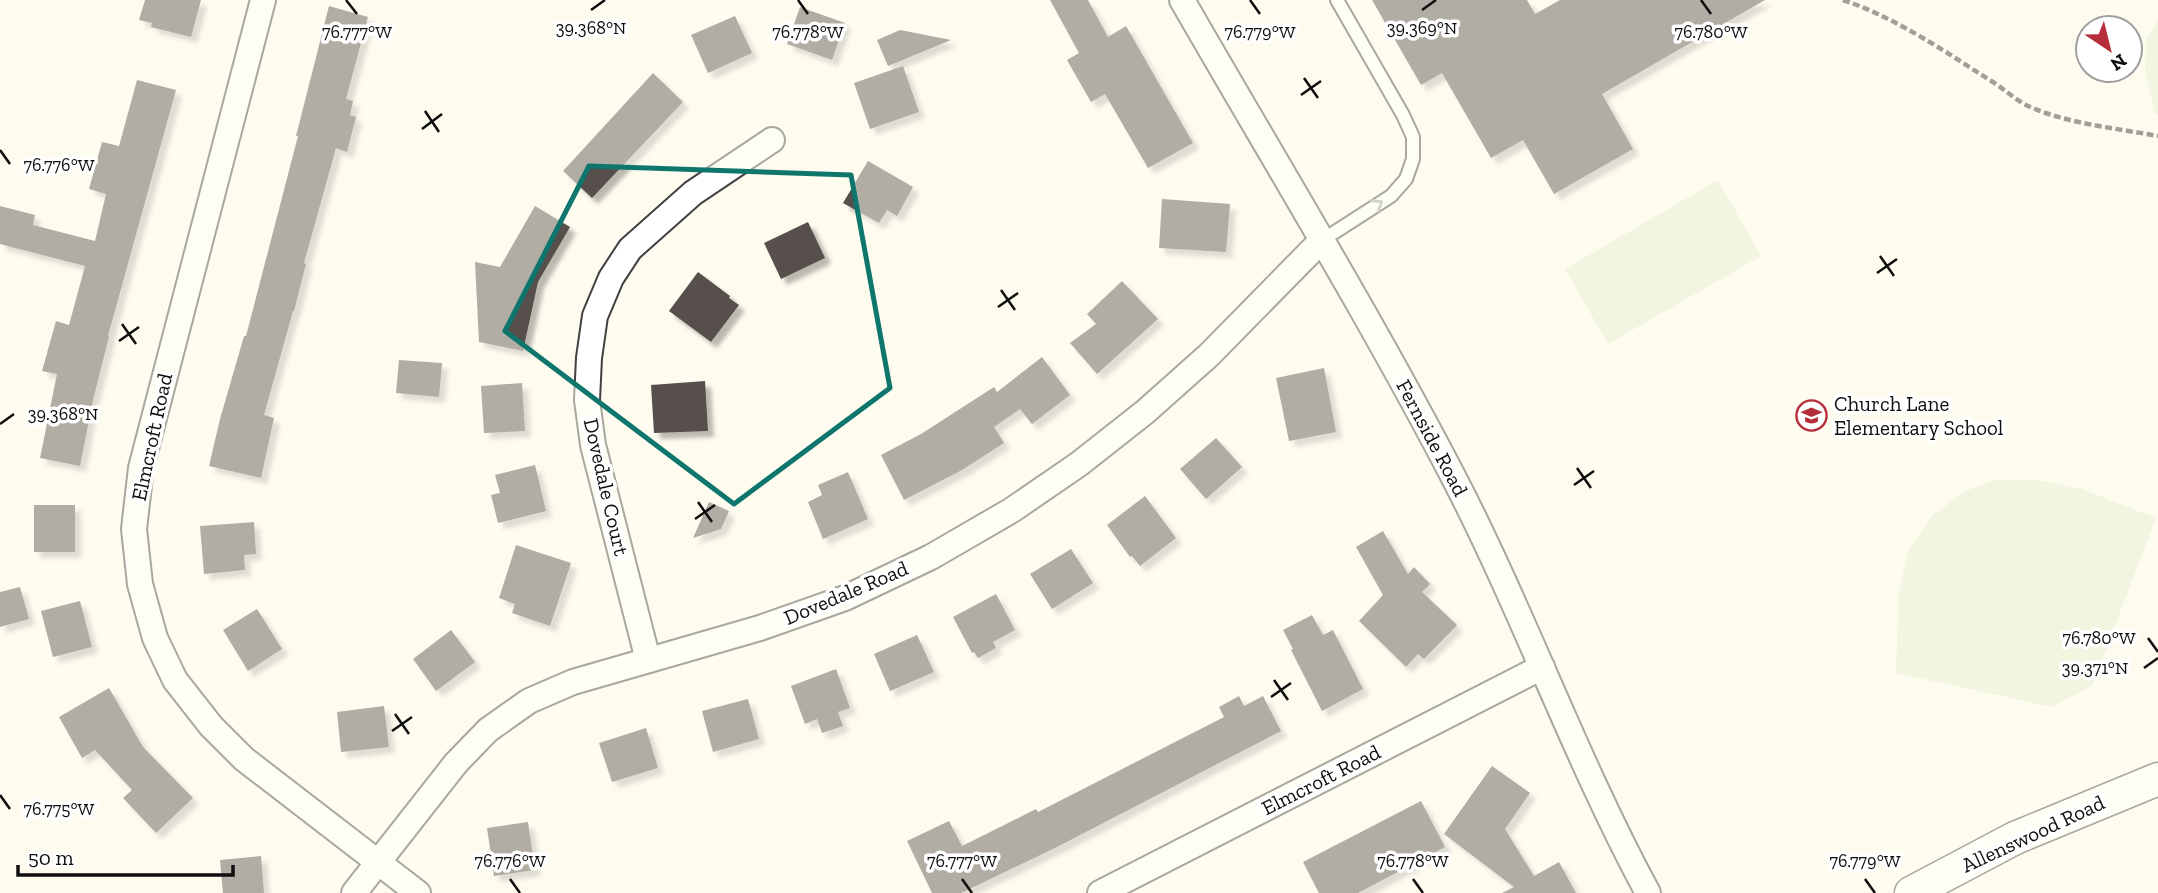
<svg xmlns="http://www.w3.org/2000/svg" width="2158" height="893" viewBox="0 0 2158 893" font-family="'Zilla Slab',serif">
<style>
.pitch{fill:#e4eecc}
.building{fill:#564f4b;filter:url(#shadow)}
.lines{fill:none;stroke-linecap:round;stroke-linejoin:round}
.service-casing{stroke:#414141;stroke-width:16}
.minor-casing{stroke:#414141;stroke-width:28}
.tertiary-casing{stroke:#414141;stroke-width:35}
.path{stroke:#303030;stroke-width:4.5;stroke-dasharray:7 3.5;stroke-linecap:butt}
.service{stroke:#fff;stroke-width:12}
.minor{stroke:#fff;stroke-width:24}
.tertiary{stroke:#fff;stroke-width:32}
.oneway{stroke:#9f9f9f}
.marked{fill:none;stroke:#0f766e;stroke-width:5;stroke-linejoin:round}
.ticks{fill:none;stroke:#0e0e0e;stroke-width:2.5}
.labels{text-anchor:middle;stroke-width:7;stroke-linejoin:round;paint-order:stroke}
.poi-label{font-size:21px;fill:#0e0e0e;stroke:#fff;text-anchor:start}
.street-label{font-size:21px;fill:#0e0e0e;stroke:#fff}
.ticks-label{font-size:18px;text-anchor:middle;fill:#0e0e0e;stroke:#fff;stroke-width:7;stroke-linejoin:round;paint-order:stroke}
</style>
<defs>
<filter id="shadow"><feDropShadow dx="6" dy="6" stdDeviation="2" flood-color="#0004"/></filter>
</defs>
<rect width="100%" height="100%" fill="#fefbef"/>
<g class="pitch">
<path d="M2158,20V115L2155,114L2145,72L2147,38Z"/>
<path d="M1718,180L1761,256L1608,344L1565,269Z"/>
<path d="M1996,480H2036L2082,489L2156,518L2092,686L2052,707L1896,673L1899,590L1909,549L1932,516L1965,491Z"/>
</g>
<g class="building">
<path d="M145,0H201L191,37L151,27L152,23L139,20Z"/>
<path d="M1050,0H1088L1108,37L1126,26L1193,143L1148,168L1105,94L1091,102L1067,60L1079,53Z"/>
<path d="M1372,0H1527L1535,14L1560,0H1765L1602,94L1633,149L1554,194L1523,140L1491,158L1442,73L1421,85Z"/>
<path d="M329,6L368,17L346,99L353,101L350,115L356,117L347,152L336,148L304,263L306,264L294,311H293L264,415L274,418L261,478L209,466L220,419L244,336H246L298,136H296Z"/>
<path d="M800,7L845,23L832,60L787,44Z"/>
<path d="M735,16L752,53L708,73L691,35Z"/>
<path d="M900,30L951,40L888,66L877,40Z"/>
<path d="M903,66L919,112L870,129L854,83Z"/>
<path d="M653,73L683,102L592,198L563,171Z"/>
<path d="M137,80L176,90L108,336L109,337L93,400L80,466L40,458L57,374L42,371L56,321L69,325L85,266L0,244V206L35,215L33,225L95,241L106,194L89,189L102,142L119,146Z"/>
<path d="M868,161L913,187L897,216L887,210L879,223L843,203Z"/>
<path d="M1162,199L1230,204L1226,252L1159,248Z"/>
<path d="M535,206L570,227L538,282L523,351L479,342L475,262L500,267Z"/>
<path d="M808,222L825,258L781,279L764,243Z"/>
<path d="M698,272L730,296L729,298L739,305L711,342L669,311Z"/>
<path d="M1122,281L1158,319L1097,374L1070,343L1096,324L1087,314Z"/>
<path d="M1042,357L1070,395L1032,424L1020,409L994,427L1004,443L962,470L904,500L881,455L921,434L994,387L997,392Z"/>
<path d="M399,360L442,363L439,397L396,393Z"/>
<path d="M1324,368L1336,432L1289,441L1276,378Z"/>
<path d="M705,381L708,431L654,433L651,385Z"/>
<path d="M522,383L525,431L484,433L481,386Z"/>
<path d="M1216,438L1242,467L1206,499L1180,469Z"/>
<path d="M535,465L546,511L498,523L491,495L500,493L495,475Z"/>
<path d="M848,472L868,519L823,539L808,502L822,495L818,485Z"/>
<path d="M1145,496L1176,538L1140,566L1132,556L1130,557L1107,525Z"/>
<path d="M709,502L729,511L721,529L693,538Z"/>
<rect x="34" y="505" width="41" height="47"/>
<path d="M254,522L256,554L244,555L245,570L204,574L200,526Z"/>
<path d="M1383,531L1408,574L1414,567L1430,584L1422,592L1457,625L1424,659L1418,654L1406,667L1359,621L1383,595L1356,547Z"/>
<path d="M516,545L571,563L550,626L512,613L515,604L499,598Z"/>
<path d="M1071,549L1093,583L1052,609L1030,574Z"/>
<path d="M20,587L29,619L0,627V592Z"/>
<path d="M996,594L1015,630L993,642L996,648L978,658L974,652L972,653L953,617Z"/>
<path d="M80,601L92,647L53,657L41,611Z"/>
<path d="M257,609L282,649L248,671L223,630Z"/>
<path d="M1312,615L1323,635L1333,630L1363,689L1322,711L1291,650L1293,649L1283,630Z"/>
<path d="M451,630L475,662L436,691L413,659Z"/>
<path d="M917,635L934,672L890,691L874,654Z"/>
<path d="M836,669L850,708L838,712L843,726L822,733L817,719L805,724L791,686Z"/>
<path d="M109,688L143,747L193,798L156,833L123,798L132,790L95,750L82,758L59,717Z"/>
<path d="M1239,696L1244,706L1263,696L1281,731L1055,848L961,893H932L907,841L949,821L962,846L1036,809L1038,812L1224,717L1219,707Z"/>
<path d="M748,699L759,739L713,752L702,711Z"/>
<path d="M384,706L389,747L341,752L337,712Z"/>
<path d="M646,728L658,768L612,782L599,743Z"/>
<path d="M1492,766L1530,793L1505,829L1534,876L1559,862L1576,893H1502L1514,887L1444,834Z"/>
<path d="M1421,801L1445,847L1358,893H1319L1303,862Z"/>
<path d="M528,822L535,870L494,876L487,828Z"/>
<path d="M261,856L264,893H223L220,860Z"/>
</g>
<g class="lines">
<defs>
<path id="service" d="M1321,241L1391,196L1406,179L1413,159V137L1403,115L1337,0"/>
<g id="minor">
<path d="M263,0L141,468L134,529L140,584L155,638L175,680L211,726L244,759L418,893"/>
<path d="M1182,0C1274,160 1371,318 1456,482C1525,616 1576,760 1648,893"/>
<path d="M648,660L593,445L587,400L589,358L595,316L611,278L630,249L693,193L772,140"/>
<path d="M354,893L456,763L488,730L529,701L573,682L760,628L845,598L931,557L1012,510L1079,464L1145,412L1209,355L1321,241"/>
<path d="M1100,893L1542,667"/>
</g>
<path id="tertiary" d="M1911,893L2015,838L2158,779"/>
</defs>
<use href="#service" class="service-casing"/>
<use href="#minor" class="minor-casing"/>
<use href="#tertiary" class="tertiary-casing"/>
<path class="path" d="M1843,0C1894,17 1943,50 1988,79C2002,87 2014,99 2028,106C2068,124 2115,128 2158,136"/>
<use href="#service" class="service"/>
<use href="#minor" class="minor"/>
<use href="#tertiary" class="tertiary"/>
</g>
<defs><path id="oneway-chevron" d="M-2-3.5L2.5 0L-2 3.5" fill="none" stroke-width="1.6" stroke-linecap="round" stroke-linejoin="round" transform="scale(1.75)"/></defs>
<use class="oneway" href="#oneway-chevron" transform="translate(1378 204) rotate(-33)"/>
<path d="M0 0H2158V893H0ZM589,166L851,175L890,388L734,504L505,331Z" fill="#fefbef" fill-opacity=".55" fill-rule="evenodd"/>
<path class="marked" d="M589,166L851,175L890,388L734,504L505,331Z"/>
<path class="ticks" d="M346,0L357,14M798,0L808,14M1250,0L1260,14M1701,0L1711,14M591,10L605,0M1422,10L1436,0M1304,78L1318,98M1301,95L1321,81M425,111L439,132M422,129L442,114M0,150L10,164M1880,256L1894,276M1877,273L1897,259M1001,290L1015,310M998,307L1018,293M122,324L136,344M119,341L139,327M0,424L14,414M1577,468L1591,488M1574,485L1594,471M698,502L712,522M695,519L715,505M2148,638L2158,652M2144,668L2158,658M1274,680L1288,700M1271,697L1291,683M395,714L409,734M392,731L412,717M0,795L10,809M510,879L520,893M962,879L972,893M1413,879L1423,893M1865,879L1875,893"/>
<defs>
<symbol id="school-ring" viewBox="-11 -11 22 22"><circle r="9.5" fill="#fff" stroke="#b52f3a" stroke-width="1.5"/><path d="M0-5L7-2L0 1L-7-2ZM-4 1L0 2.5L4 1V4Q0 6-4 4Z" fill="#b52f3a"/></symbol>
</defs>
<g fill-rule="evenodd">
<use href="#school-ring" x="1794" y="398" width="35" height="35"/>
</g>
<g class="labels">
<g class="poi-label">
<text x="1834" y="411">Church Lane<tspan x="1834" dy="24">Elementary School</tspan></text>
</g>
<g class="street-label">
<text transform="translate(152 437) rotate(-78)" y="7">Elmcroft Road</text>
<text transform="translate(1432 438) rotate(62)" y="7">Fernside Road</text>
<text transform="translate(606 487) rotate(77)" y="7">Dovedale Court</text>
<text transform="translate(846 593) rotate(-23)" y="7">Dovedale Road</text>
<text transform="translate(1321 780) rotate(-27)" y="7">Elmcroft Road</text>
<text transform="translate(2033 834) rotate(-25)" y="7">Allenswood Road</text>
</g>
</g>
<g class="ticks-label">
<text x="591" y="34">39.368°N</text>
<text x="1422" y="34">39.369°N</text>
<text x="357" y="38">76.777°W</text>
<text x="808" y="38">76.778°W</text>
<text x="1260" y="38">76.779°W</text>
<text x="1711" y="38">76.780°W</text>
<text x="59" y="171">76.776°W</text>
<text x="63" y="420">39.368°N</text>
<text x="2099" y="644">76.780°W</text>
<text x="2095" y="674">39.371°N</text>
<text x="59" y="815">76.775°W</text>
<text x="510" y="867">76.776°W</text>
<text x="962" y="867">76.777°W</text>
<text x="1413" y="867">76.778°W</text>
<text x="1865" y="867">76.779°W</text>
</g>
<g transform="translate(2109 49) rotate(145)"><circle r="33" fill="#ffffff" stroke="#9f9f9f" stroke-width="2"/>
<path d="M0-5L12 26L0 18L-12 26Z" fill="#b52f3a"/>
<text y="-10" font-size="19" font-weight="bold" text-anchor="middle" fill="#0e0e0e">N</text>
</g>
<path d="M18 865v10h215v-10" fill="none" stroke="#0e0e0e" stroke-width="3.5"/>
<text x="28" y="865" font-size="21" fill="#0e0e0e" stroke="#ffffff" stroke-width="5" paint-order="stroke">50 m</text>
</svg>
